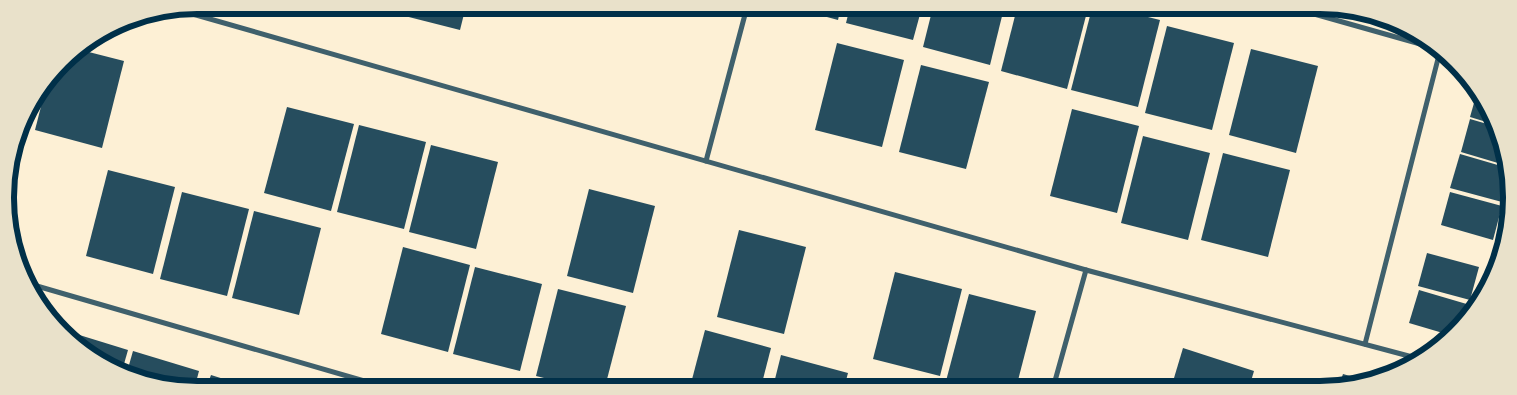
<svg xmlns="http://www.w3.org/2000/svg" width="1517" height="395" viewBox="0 0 1517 395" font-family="'PT Sans',sans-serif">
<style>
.building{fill:#264d5e}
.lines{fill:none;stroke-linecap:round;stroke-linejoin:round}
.minor{stroke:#3f606c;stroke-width:5}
.rim{fill:none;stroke:#003049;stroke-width:6}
</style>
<rect width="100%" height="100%" fill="#fdf0d5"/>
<g class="building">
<path d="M395,6H466L460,30L393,13Z"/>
<path d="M790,7H841L838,20Z"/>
<path d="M850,7H922L913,40L846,23Z"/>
<path d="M933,7L1004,8L990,65L923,47Z"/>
<path d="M1017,8H1088L1067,89L1001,71Z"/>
<path d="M1092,8H1112L1160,20L1138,107L1071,90Z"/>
<path d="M1167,26L1234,43L1212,130L1145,113Z"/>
<path d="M837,43L904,60L882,147L815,130Z"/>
<path d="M77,49L124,61L102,148L35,130L47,83L70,53Z"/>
<path d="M1251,49L1318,66L1296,153L1229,135Z"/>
<path d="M921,65L989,82L966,169L899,152Z"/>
<path d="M1478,89L1479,90L1493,124L1470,117Z"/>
<path d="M38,95L30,128L21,126L25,112Z"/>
<path d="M287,107L354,124L331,211L264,193Z"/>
<path d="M1072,109L1139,126L1117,213L1050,196Z"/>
<path d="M1470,119L1494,126L1508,160V166L1461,152Z"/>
<path d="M359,125L426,142L404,229L337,212Z"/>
<path d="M1143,136L1210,153L1188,240L1121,223Z"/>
<path d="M16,144L20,145L7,196L5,185Z"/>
<path d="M431,145L498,162L476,249L409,232Z"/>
<path d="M1223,153L1290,170L1268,257L1201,240Z"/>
<path d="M1460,154L1508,168V179L1502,202L1450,188Z"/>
<path d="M108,170L175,187L153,274L86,256Z"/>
<path d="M589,189L655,206L633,293L567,276Z"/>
<path d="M182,192L249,209L227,296L160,279Z"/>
<path d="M1450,192L1502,206L1493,240L1441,225Z"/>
<path d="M1506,207L1508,208V235L1506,243L1496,240Z"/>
<path d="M254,211L321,228L299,315L232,298Z"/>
<path d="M739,230L806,247L784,334L717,317Z"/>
<path d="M403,247L470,265L448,352L381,334Z"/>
<path d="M1427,253L1479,267L1470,300L1418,286Z"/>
<path d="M475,267L542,284L520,371L453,354Z"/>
<path d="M1488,270L1496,272L1492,283L1480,300Z"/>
<path d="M895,272L962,289L940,376L873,359Z"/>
<path d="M558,289L626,306L605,387H580L536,376Z"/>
<path d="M1419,290L1470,305L1466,319L1455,334L1453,336L1409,323Z"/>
<path d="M969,294L1036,311L1016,388H973L946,381Z"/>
<path d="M60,329L128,350L122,371L91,358Z"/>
<path d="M705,330L771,348L761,387H690Z"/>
<path d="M1183,348L1254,371L1249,388H1171Z"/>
<path d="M133,351L199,371L195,386H160L127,372Z"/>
<path d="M781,355L848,373L844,388L773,387Z"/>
<path d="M1343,374L1367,381L1344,388H1338Z"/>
<path d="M211,375L246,386H207Z"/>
</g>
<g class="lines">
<g class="minor">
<path d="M1293,8L1438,49"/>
<path d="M175,9L1086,270L1420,359"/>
<path d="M706,161L747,7"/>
<path d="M30,284L385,387"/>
<path d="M1365,344L1440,51"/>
<path d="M1053,388L1086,270"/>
</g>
</g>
<path d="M0 0H1517V395H0ZM197 14H1320A183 183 0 0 1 1503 197V198A183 183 0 0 1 1320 381H197A183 183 0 0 1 14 198V197A183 183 0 0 1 197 14Z" fill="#e9e1ca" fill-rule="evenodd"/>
<path class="rim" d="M197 14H1320A183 183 0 0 1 1503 197V198A183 183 0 0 1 1320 381H197A183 183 0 0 1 14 198V197A183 183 0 0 1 197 14Z"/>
</svg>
